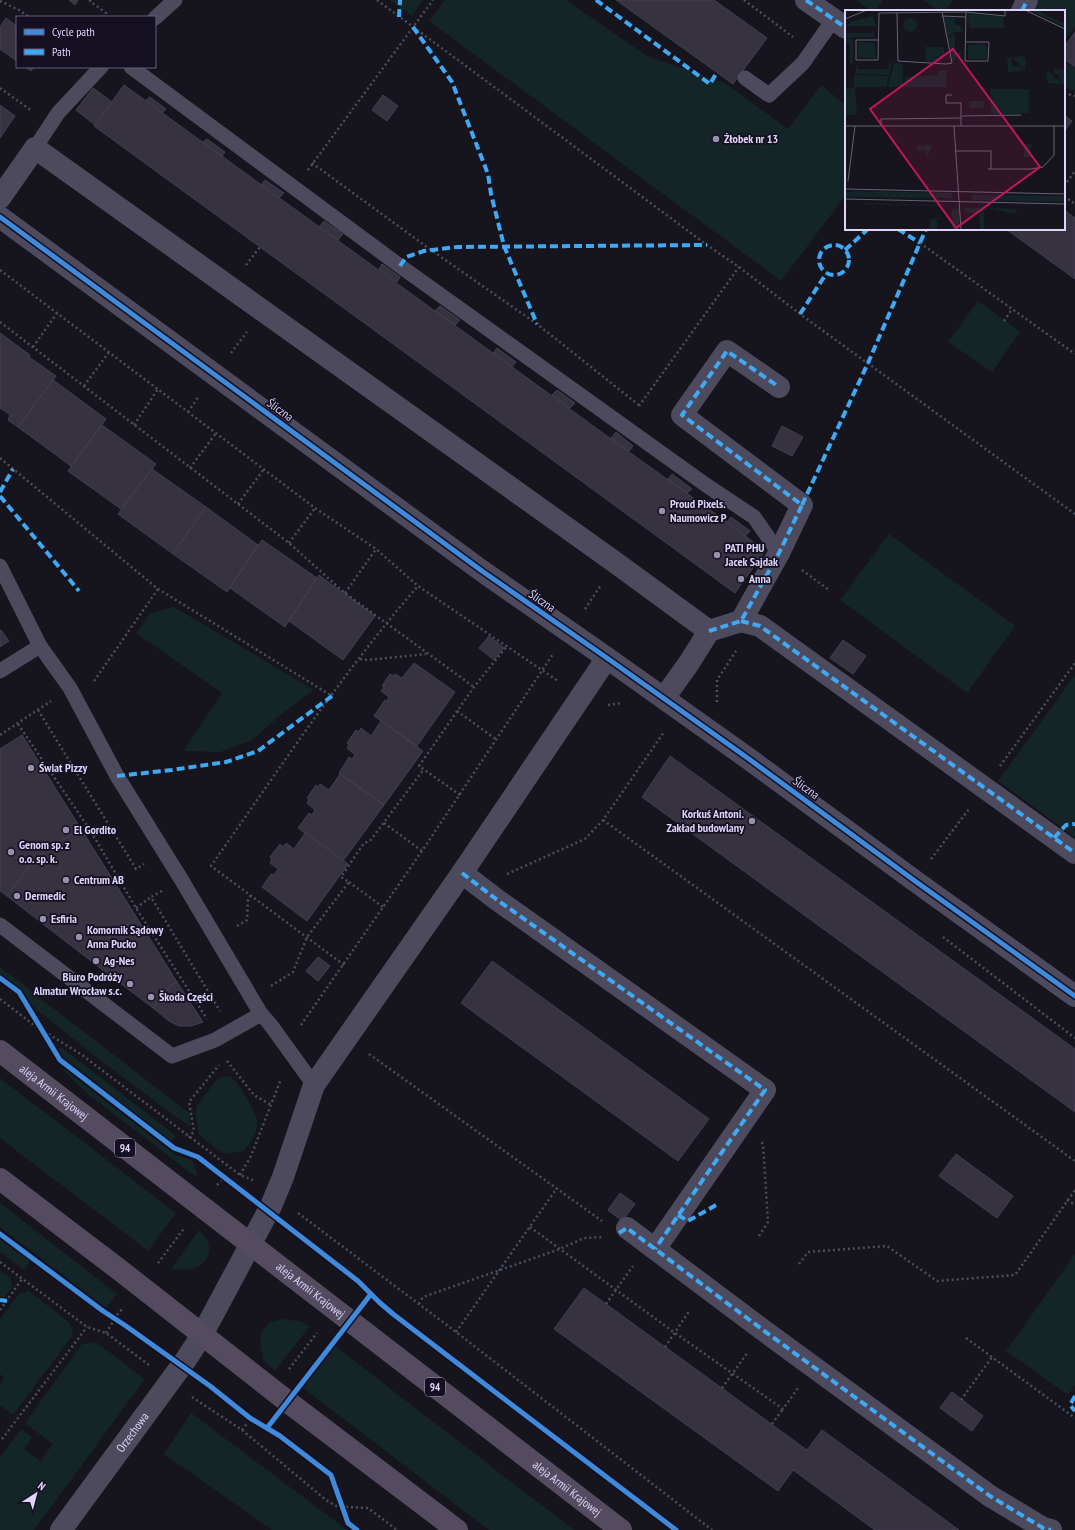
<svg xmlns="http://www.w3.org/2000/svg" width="1075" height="1530" viewBox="0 0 1075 1530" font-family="'PT Sans Narrow',sans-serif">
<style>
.green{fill:#142528}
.building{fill:#36323f;stroke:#443f50}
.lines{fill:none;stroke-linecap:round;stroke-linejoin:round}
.path{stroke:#48505c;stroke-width:2.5;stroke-dasharray:2 3;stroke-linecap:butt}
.lane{stroke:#4c4a5c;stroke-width:15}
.street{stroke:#4c4a5c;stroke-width:22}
.primary{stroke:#554b61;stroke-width:22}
.quiet{stroke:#3fa9f5;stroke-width:4;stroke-dasharray:8 4;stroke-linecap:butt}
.cycleway-casing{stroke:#151021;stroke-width:8}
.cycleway{stroke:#408adc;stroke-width:5}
.poi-dot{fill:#9791ad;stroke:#151021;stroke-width:1.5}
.labels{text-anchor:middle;stroke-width:3.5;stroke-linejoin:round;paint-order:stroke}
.shield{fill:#151021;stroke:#a19ab9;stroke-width:1}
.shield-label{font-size:11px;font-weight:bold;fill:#ddd5fa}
.poi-label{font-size:12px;font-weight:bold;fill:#ddd5fa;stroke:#151021;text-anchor:start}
.street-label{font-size:12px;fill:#ddd5fa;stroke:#151021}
.inset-road{fill:none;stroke:#666175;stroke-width:1}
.view{fill:#c2185b;fill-opacity:0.15;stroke:#c2185b;stroke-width:2}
.inset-edge{fill:none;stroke:#ddd5fa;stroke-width:2}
</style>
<rect width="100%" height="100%" fill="#16141d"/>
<g class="green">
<path d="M390,0H423L412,16Z"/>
<path d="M445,0H566L647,56L725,83L788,129L821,85L846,105V195L781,281L429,21Z"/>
<path d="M856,0H883L876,11H871Z"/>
<path d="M923,0H953L945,11H938Z"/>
<path d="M1038,0H1075V26L1064,41V11H1033Z"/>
<path d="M1064,61L1075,69V91L1064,88Z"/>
<path d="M978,301L1020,332L992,372L948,342Z"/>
<path d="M889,534L1015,626L967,693L840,600Z"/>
<path d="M174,607L314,690L283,713L252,740L220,752L183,751L222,693L136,633L150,613Z"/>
<path d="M1075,675V837L998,781Z"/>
<path d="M0,967L189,1113L190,1127L100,1060L32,1006L23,991L0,974Z"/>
<path d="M61,1047L176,1136L171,1142L61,1057L58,1051Z"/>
<path d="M64,1069L176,1155L192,1160L198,1177L189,1172L88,1094L63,1070Z"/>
<path d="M228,1076C237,1080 239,1086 244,1094C260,1118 263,1127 244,1151L227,1154L221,1152L199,1135L196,1118V1107L217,1079L222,1077Z"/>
<path d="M0,1078L176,1213L148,1251L0,1138Z"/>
<path d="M0,1203L117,1294L106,1308L0,1227Z"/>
<path d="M199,1230C202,1233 205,1237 207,1240C214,1253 204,1267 191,1269C184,1271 178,1269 171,1269Z"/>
<path d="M0,1237L30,1261L24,1270L0,1252Z"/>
<path d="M1075,1254V1385L1068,1395L1006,1351Z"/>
<path d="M0,1270L11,1278L12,1288L4,1297H0Z"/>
<path d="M29,1291L70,1323L73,1335L13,1415L0,1405V1384L5,1378L0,1374V1319L19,1294Z"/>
<path d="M285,1319L302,1322L309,1327L275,1371L263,1360L260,1343L261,1333L270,1322Z"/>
<path d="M96,1342L145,1379L34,1530H0V1457L21,1429L32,1437L24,1449L40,1461L53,1444L25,1423L82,1344Z"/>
<path d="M335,1346L574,1530H489L303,1388Z"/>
<path d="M191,1413L347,1530H272L164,1454Z"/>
</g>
<g class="building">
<path d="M69,0H78L75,5Z"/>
<path d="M616,0H714L767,38L733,84Z"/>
<path d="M6,18L17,26V61L0,49V27Z"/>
<path d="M1075,32V67L1064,59V47Z"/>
<path d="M25,67H34L31,71Z"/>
<path d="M124,85L629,452L727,522L765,551L735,593L94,126Z"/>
<path d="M93,88L112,102L95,125L76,110Z"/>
<path d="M383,95L398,106L387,121L372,110Z"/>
<path d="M150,97L166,109L162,113L146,100Z"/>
<path d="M0,105L15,116L0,138Z"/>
<path d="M1064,115L1072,121L1064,132Z"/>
<path d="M207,139L225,152L222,156L203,142Z"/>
<path d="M265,180L284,193L279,198L261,185Z"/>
<path d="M1064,210L1075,218V279L1006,229H1064Z"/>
<path d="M324,221L343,234L338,240L319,227Z"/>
<path d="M382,264L400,277L397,282L379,269Z"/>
<path d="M440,306L460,320L455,325L435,311Z"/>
<path d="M0,333L30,355L29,357L56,376L18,427L8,420L10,415L0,408Z"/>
<path d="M497,348L516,362L512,367L493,353Z"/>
<path d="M53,380L106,419L71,466L18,427Z"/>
<path d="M557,390L575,403L570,408L552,395Z"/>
<path d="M102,425L156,464L121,509L68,471Z"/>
<path d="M782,426L803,437L792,456L772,446Z"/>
<path d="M616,432L633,446L629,451L611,438Z"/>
<path d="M152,469L206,507L173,554L118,514Z"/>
<path d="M672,474L692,489L687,493L668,479Z"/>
<path d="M206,507L258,545L227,592L173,554Z"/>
<path d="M731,517L750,531L745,536L727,522Z"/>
<path d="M262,540L317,578L285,627L230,588Z"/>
<path d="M319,575L375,616L343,660L289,621Z"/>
<path d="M0,630H1L9,641L0,647Z"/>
<path d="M489,636L504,648L494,660L479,648Z"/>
<path d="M843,640L866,656L853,674L830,658Z"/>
<path d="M414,663L455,692L417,746L374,716L385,700L386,702L389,697L381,691L384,687L382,686L390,674L393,676L395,674L402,678Z"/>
<path d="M381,721L423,751L384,805L339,773L349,757L352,759L355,755L347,748L349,745L347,743L356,730L359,732L361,728L371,736Z"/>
<path d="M22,735L81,829L46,850L31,864L7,896L0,891V749Z"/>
<path d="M670,756L1075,1049V1112L642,797Z"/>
<path d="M340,774L384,805L343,861L298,828L309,813L312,815L315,810L307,803L309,800L307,798L316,785L318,787L320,784L329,790Z"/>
<path d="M81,829L137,918L111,936L91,961L7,896L31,864L46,850Z"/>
<path d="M305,833L348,864L307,921L262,887L271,874L274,875L278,869L270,863L272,859L270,857L280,844L283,847L286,843L294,849Z"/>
<path d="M137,918L177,982L170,986L153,1008L91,961L111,936Z"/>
<path d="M318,957L330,966L318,981L306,971Z"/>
<path d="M492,961L709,1119L678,1161L461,1003Z"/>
<path d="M177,982L203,1022L191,1026H179L169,1021L153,1008L170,986Z"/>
<path d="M956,1154L1013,1196L997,1218L939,1176Z"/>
<path d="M620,1193L635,1204L622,1221L608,1210Z"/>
<path d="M584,1288L807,1450L822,1430L959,1530H875L793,1470L778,1491L554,1329Z"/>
<path d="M952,1392L983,1416L972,1431L940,1408Z"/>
</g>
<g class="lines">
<g class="path">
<path d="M91,0L90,1L106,13L103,17"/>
<path d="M377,0L707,245L739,267L800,314L1075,514"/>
<path d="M744,0L793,37"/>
<path d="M0,1L19,10L29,17"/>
<path d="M0,88L32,111"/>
<path d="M1064,93L1075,96"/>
<path d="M312,163L431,250L537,324L640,406"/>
<path d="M308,170L433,0"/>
<path d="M1064,186L1075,171"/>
<path d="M1064,196L1075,204"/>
<path d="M920,243L1075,354"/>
<path d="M246,265L260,247"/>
<path d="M0,270L315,508L376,549L418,586L558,681"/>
<path d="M1004,321L1012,309"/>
<path d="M0,322L289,543L345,593L474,687"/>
<path d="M33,347L57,313"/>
<path d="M231,353L247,332"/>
<path d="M84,386L109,352"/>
<path d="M639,406L739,267"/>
<path d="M188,412L199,396"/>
<path d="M134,425L158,389"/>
<path d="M0,458L158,589L332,696"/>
<path d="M190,468L216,433"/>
<path d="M238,504L264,469"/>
<path d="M289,543L315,508"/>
<path d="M802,570L829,590"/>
<path d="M345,593L376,549"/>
<path d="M585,609L601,585"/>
<path d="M360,659L367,660L426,654"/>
<path d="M94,681L158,589"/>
<path d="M717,702V680L736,651"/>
<path d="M608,705L622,703"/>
<path d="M38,710L136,869L144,864"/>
<path d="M457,711L497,740"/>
<path d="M18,724L90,830L136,908L207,1019"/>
<path d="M0,735L51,701"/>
<path d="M1000,766L1075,663"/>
<path d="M460,795L419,766L474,687L507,646"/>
<path d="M603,820L1075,1161"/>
<path d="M384,823L422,851"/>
<path d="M931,859L969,809"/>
<path d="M507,874L585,839L603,820L664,732"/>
<path d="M349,882L383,907"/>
<path d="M162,891L151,897L220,1011"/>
<path d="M136,908L151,897"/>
<path d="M237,926L247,920L248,900L251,895"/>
<path d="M943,937L1075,1038"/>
<path d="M344,965L211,866C278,771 342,673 418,586"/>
<path d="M271,986L293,972L307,937L349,882L341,877L364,843L370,841L424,769"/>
<path d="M0,999L34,1025L82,1055L240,1175L253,1180"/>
<path d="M301,1025L422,851L553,654"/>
<path d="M369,1054L602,1221"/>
<path d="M227,1061L254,1095L271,1105"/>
<path d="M189,1138L194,1131L189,1102L219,1065"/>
<path d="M240,1175L251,1156L281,1079"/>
<path d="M217,1185L221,1181"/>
<path d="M1067,1200L1075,1205"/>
<path d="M298,1213L456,1332L712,1530"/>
<path d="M530,1227L675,1333L783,1409L798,1388"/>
<path d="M759,1236L768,1222L763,1144L761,1142"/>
<path d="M0,1262L87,1327L106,1333L149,1365"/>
<path d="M158,1263L185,1227"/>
<path d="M799,1264L808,1252L887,1246L937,1281L1015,1275L1075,1190"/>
<path d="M419,1304L423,1297L560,1249L584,1238L603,1237"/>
<path d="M606,1304L633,1266"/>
<path d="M0,1310L22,1279"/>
<path d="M117,1315L123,1308"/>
<path d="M456,1332L557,1188"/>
<path d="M106,1333L113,1322"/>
<path d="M966,1338L1075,1418"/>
<path d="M665,1347L690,1310"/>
<path d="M289,1369L317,1333"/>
<path d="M722,1388L748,1352"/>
<path d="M192,1397L242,1430L326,1500L338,1507"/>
<path d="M961,1400L992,1357"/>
<path d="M772,1424L783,1409"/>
<path d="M242,1430L248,1422"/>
<path d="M2,1439L87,1327"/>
<path d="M346,1507L368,1508L397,1530"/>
</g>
<g class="lane">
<path d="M155,18L175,0"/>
<path d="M131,67L400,266L706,485L754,517L779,553"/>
<path d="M745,78L769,95L803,63L833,20"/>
<path d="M35,148L58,113L101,67"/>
<path d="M0,566L40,646L70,688L117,776L181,879L261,1014L270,1024L314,1085"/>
<path d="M0,671L40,646"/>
<path d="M0,925L172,1056L215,1040L261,1014"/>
</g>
<g class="street">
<path d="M806,0L846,28"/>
<path d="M1022,11L1027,0"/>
<path d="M0,198L35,148L616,563L709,631"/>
<path d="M0,217L482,571L607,658L749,759L915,881L1075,996"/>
<path d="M741,621L760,626L1075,853"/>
<path d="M664,698L689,663L709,631L741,621L779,553L802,505L682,415L727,351L779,387"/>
<path d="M462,873L496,899L765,1090L655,1249"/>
<path d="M627,1228L763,1330L990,1496L1043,1528L1051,1530"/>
<path id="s1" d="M61,1530L185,1361L202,1335L271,1206L283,1177L314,1085L462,873L607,658"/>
</g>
<g class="primary">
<path id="s2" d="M0,1051L621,1530"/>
<path d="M0,1179L121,1271L292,1405L457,1530"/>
</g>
<g class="quiet">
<path d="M596,0L710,84L717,72"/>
<path d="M806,0L846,28"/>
<path d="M1022,11L1027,0"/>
<path d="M399,17L400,0"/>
<path d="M413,27L452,82L488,174L491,194L504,246L537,324"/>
<path d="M898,229L920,243"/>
<circle cx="834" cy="260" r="15"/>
<path d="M845,250L868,229"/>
<path d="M400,266L406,257L424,251L457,247L707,245"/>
<path d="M800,314L826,274"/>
<path d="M0,492L13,469"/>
<path d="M0,496L79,591"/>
<path d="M802,505L868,363L926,229"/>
<path d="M741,621L760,626L1075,853"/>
<path d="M709,631L741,621L779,553L802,505L682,415L727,351L779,387"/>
<path d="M117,776L172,770L226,762L258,751L332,696"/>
<path d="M1054,838L1066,825L1075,824"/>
<path d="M462,873L496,899L765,1090L655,1249"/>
<path d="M678,1215L688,1221L716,1205"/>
<path d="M619,1233L627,1228L763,1330L990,1496L1043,1528L1051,1530"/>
<path d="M0,1300L7,1301"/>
<path d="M1075,1396L1070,1405L1075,1411"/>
</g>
<defs>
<g id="cycleway">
<path d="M0,217L482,571L607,658L749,759L915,881L1075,996"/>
<path d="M0,978L19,992L60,1060L174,1148L198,1157L358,1281L379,1302L393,1314L676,1530"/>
<path d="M0,1234L103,1311L126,1326L210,1386L250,1418L280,1436L331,1475L348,1523L357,1530"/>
<path d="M267,1428L371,1294"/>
</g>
</defs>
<use href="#cycleway" class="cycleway-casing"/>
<use href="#cycleway" class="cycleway"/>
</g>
<g class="poi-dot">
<circle cx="716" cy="139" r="4"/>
<circle cx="662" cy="511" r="4"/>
<circle cx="717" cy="555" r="4"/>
<circle cx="741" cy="579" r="4"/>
<circle cx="31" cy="768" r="4"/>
<circle cx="752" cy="821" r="4"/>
<circle cx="66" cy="830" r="4"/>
<circle cx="11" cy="852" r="4"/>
<circle cx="66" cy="880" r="4"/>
<circle cx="17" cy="896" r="4"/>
<circle cx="43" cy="919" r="4"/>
<circle cx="79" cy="937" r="4"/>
<circle cx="96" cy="961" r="4"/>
<circle cx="130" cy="984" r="4"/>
<circle cx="151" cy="997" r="4"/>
</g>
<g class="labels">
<g class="shield">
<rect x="115" y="1139" width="20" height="18" rx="3"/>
<rect x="425" y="1378" width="20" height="18" rx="3"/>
</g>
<g class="shield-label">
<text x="125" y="1152">94</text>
<text x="435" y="1391">94</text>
</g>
<g class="poi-label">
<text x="724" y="143">Żłobek nr 13</text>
<text x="670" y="508">Proud Pixels.<tspan x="670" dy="14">Naumowicz P</tspan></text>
<text x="725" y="552">PATI PHU<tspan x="725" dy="14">Jacek Sajdak</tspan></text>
<text x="749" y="583">Anna</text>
<text x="39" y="772">Świat Pizzy</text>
<text x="744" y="818" text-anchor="end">Korkuś Antoni.<tspan x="744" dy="14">Zakład budowlany</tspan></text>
<text x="74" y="834">El Gordito</text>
<text x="19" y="849">Genom sp. z<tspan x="19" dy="14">o.o. sp. k.</tspan></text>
<text x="74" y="884">Centrum AB</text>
<text x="25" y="900">Dermedic</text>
<text x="51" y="923">Esfiria</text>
<text x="87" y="934">Komornik Sądowy<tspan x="87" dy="14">Anna Pucko</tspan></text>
<text x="104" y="965">Ag-Nes</text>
<text x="122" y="981" text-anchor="end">Biuro Podróży<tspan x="122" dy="14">Almatur Wrocław s.c.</tspan></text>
<text x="159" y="1001">Škoda Części</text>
</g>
<g class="street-label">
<text transform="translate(280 410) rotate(36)" y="4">Śliczna</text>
<text transform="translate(542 601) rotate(35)" y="4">Śliczna</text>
<text transform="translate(806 788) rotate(36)" y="4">Śliczna</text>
<text dy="4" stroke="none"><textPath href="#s2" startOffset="68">aleja Armii Krajowej</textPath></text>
<text dy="4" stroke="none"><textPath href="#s2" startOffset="392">aleja Armii Krajowej</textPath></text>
<text dy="4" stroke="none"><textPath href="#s1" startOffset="121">Orzechowa</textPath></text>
<text dy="4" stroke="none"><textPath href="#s2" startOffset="716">aleja Armii Krajowej</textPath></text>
</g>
</g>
<g transform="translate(845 10)">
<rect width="220" height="220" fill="#16141d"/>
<path d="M185,0H191L220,14V17ZM123,3L158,7L159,18H124ZM28,6L31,16H0L8,11ZM98,7L110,8V15H115L118,22H109L103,28ZM58 15a7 7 0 1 1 14 0a7 7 0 1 1-14 0ZM0,23H29V27L0,28ZM110,23V44L117,41V44L110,47L108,52L103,29ZM0,29H8V53L0,55L5,54V33L0,32ZM15,32L30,33V46H32L30,49L13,47L12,36ZM138,34L142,37V49H123V35ZM80,37H99V47H85L93,48L94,51H81ZM166,46L168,57H174L179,61L163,62L162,49ZM178,46L181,49L180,61L167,47ZM12,53L13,59H44V53L47,54L44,65L13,64H10ZM49,53L58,54V77H43ZM209,59L219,60L220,74H216L214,65L209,63ZM94,60H102L101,77H60V67L93,65ZM201,62L207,63L208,68L213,69L215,74L203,73ZM9,65L44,66L41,77H9ZM0,78H10L12,105H0ZM146,79H184V103L146,104ZM124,91H139V98H124ZM179,134H186V147H179ZM88,135L82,147L81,140L71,141L73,136ZM13,181L107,183V188L0,187V182ZM127,185L220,186V192L127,190ZM20,193L98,195V196L20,194ZM114,198V220H107V209L110,208H107V199ZM119,198H143L173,199L169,204L143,198L139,201V220H135L134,203H120ZM98,208L92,210V220H84L85,209Z" fill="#142528"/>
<path class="inset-road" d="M180,0L220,19M34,3L121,2L160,6V0M52,3L53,51L101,54L107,53L97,2M97,6L121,7M0,9L22,0M34,30H11V50H33L34,3M121,32H144L143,51H120L121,2M107,85H101V93H116V116M117,106L176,105M0,116H220M36,116V109L116,108M109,116L116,220M110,141H146V159M143,159H186L198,157L209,145V116M3,171L10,116M0,179L220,184M0,189L220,194"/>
<path class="view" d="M108,39L195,157L111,218L25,99Z"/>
<rect width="220" height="220" class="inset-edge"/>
</g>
<rect x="16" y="16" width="140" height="52" fill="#151021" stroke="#655f78"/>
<rect x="24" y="29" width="20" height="6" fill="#408adc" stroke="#655f78"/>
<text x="52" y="36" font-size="12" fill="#ddd5fa">Cycle path</text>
<rect x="24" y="49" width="20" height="6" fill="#3fa9f5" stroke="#655f78"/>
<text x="52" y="56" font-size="12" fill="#ddd5fa">Path</text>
<g transform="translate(36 1494) rotate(36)" stroke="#151021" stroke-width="3" paint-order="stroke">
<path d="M0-3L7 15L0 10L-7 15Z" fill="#ddd5fa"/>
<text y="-6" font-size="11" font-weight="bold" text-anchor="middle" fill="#ddd5fa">N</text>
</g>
</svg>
